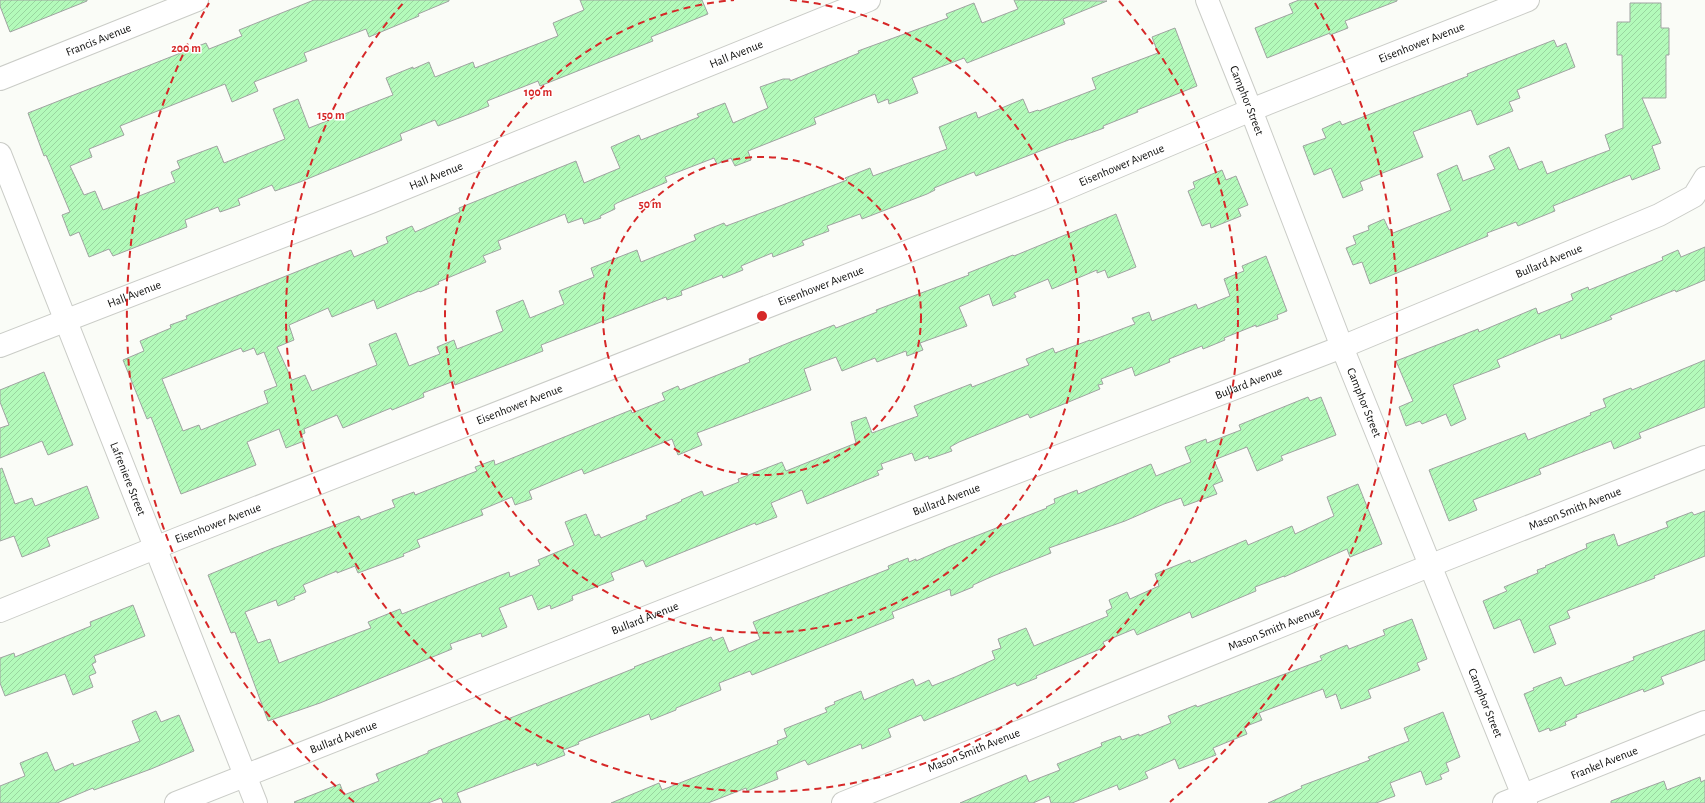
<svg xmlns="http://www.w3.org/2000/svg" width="1705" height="803" viewBox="0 0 1705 803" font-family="'Alegreya Sans',sans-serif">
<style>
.building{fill:url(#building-hatch);stroke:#9fa3a0;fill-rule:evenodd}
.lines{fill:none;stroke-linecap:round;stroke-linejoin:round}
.minor-casing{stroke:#caccc7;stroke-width:24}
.minor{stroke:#fff;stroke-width:22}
.ring{fill:none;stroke:#d62828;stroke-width:2;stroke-dasharray:7 5}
.labels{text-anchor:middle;stroke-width:3;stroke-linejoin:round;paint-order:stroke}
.street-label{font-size:12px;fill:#0f0f0e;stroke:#fff}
.centre{fill:#d62828;stroke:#fff;stroke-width:2}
.ring-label{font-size:12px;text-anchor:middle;font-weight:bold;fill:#d62828;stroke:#fff;stroke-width:3;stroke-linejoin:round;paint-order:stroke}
</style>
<defs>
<pattern id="building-hatch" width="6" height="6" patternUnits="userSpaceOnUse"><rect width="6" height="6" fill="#b3faba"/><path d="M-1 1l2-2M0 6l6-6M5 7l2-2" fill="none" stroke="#99d59f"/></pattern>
</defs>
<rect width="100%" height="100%" fill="#fafcf7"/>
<g class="building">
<path d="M0,0H87V1L10,32L0,6Z"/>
<path d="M314,0H449V1L418,14L419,16L369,37L366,29L304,53L307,61L254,82L258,91L232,102L225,84L120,126L124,135L89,149L92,157L70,166L84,195L95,191L103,210L175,182L171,172L180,168L177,161L217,146L224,163L285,139L273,109L298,99L309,128L393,95L386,78L413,67V69L429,62L435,77L473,62L475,68L558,36L553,23L584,10L580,0H702L708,14L651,37L653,41L625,52L540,86L538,81L487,101L489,106L472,113L438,126L435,120L400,134L402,140L300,182L275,191L272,185L238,199L240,205L220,212L218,207L185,220L187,227L113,256L109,249L89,257L79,232L70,236L62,215L70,212L46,155L44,156L28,113L206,43L209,49L242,36L239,30Z"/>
<path d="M1014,0L1107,1L1063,19L1065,24L967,63L964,58L912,78L918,93L889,104L888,99L878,103L875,94L814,118L816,124L748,151L751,160L735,166L731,158L717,164L714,158L665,177L667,182L617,203L614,205L615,209L600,216L601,218L584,224L582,218L568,223L565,214L498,241L501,249L483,256L486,262L438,282L439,284L420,292L419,291L377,309L374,300L332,317L328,308L289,325L294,340L277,347L292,380L305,375L312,391L377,365L369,344L396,333L409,366L440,354L437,347L454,340L457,349L503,331L496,311L523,300L530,318L564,304L559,291L594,277L591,268L637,250L641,262L696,240L694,235L724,223L726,226L780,206L847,180L845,178L870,168L873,176L947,149L939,127L976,112L978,118L1023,99L1029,113L1038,110L1039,111L1096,89L1092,78L1158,53L1152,37L1175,28L1197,86L1137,110L1138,112L1103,126L1104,128L1071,140V139L976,176L974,172L934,188L935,190L927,194L862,219L860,214L827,226L829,231L802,241L804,245L773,257L772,253L741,266L743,270L723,278L722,275L681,291L682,295L667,300L666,297L541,345L543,351L455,385L454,381L423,393L424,397L392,410L391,408L343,428L337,415L304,429L305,433L301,435L304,441L286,448L279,429L247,442L256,465L181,494L151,417L147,419L123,360L144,351L140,341L171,328L170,325L187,319L186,316L351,250L354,257L388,243L386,237L412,226L415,232L460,212L459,208L576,161L584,183L620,168L611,147L639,135L641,140L699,117L697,114L725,103L733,123L768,108L760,87L783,79H790V81L859,53L858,51L948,18L946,14L974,3L982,23L1018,9ZM241,348L243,352L254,348L257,355L264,352L277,386L264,391L268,403L201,430L199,425L183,431L162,379Z"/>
<path d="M1299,0H1397V1L1345,21L1348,28L1330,35V33L1267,58L1255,28L1293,13L1289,4Z"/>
<path d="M1630,3H1661V28H1669V55H1666V98H1642L1661,143L1652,146L1660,169L1632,180L1630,175L1553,206L1555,211L1518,226L1516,222L1487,233L1488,236L1370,284L1362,262L1353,265L1346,248L1356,244L1353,236L1369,230L1368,226L1384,219L1389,230L1391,229L1393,233L1451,210L1437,174L1457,165L1463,181L1495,169L1489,156L1509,147L1519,170L1542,161L1547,174L1610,150L1605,135L1623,128L1622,55H1617V22H1630Z"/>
<path d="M1554,40L1557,47L1566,43L1575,67L1517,90L1520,98L1509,102L1513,111L1477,125L1471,110L1413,132L1423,157L1360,182L1363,190L1343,198L1331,168L1314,175L1303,146L1326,138L1322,129L1340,121L1342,125L1468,76L1467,74Z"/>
<path d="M1222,170L1226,180L1236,176L1248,205L1238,209L1241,216L1211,228L1210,223L1202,226L1188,191L1195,188L1193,182Z"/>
<path d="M1116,214L1136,267L1108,278L1105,270L1097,273V270L1052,289L1048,279L1014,293L1016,297L993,306L989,294L959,307L967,326L920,343L923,350L907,356L906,351L877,362L875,358L842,371L836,357L804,369L811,390L697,433L702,445L678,455L672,439L584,474L582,469L529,491L532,499L515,505L512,497L481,510L483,515L417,540L420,547L403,554L404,556L358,573L355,566L337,573V571L303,585L306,592L294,597L295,599L278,606L276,600L245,612L258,643L270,639L279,663L371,628L368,622L400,609L402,614L509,572L510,577L540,565L538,560L574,545L565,522L586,514L595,536L599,534L601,538L647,519L646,516L682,501L681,500L702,491L704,496L739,482L738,479L782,462L786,471L856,443L851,422L866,417L872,433L918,416L914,406L971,384L972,387L1029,365L1026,359L1053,348L1055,353L1090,340V341L1135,324L1132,318L1149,312L1152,321L1196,304L1198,309L1230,296L1224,279L1244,271L1242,266L1266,256L1287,311L1277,315L1278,319L1256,327V325L1224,338L1225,340L1203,349L1202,346L1169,359L1170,362L1135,376L1132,367L1101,379L1103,384L1098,385L1100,389L1030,418L1028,414L959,442L950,447L952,451L929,459L928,456L915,461L912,453L881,464L883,469L877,471L879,475L807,504L802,490L771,503L777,517L756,525L755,523L646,567L643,560L611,573L614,580L572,596L573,600L551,609L550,605L538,610L532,595L499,608L507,627L482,637L481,633L450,644L452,649L320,703L268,721L235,632L231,633L208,575L271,549L359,516L361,520L395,507L392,500L414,492L415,495L477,471L475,467L494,460L495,465L631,410L632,413L665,400L662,393L678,386L680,390L750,362L749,359L793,341L834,325L836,328L877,312L876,310L969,275L968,273L1013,255L1014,256Z"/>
<path d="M1705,247V280L1676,292L1675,290L1610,316L1612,319L1561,339L1560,334L1497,360L1500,367L1453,385L1466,419L1451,426L1446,414L1422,424L1420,421L1406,426L1399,407L1413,401L1396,361L1478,329L1479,332L1536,308L1538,314L1573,300L1571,294L1588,287L1589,290L1663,260L1662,257L1678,250L1681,257Z"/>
<path d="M1705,360V407L1639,433L1641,438L1614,449L1611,441L1539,469L1541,474L1473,500L1477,510L1449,521L1429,470L1525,433L1528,440L1591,415L1590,413L1606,407L1603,399L1631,388L1632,390Z"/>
<path d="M44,372L73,445L48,455L42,441L0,458V428L9,425L0,402V390Z"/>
<path d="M1308,397L1310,401L1321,397L1336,435L1281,456L1283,460L1257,471L1247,447L1214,460L1223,481L1213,485L1217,494L1184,506L1181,498L1164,504L1125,521L1049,548L1051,553L993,576L973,585V587L951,596L950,589L892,612L894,618L752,675L750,671L719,683L721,690L676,708V710L651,720L649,714L578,742L579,744L563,750L565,755L537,766L536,763L457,793L461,803H443L441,798L428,803H295L294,802L340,784L344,795L379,781L376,774L428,753V751L635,668L634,667L711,637L713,641L723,637L729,652L760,639L753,622L889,569L888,566L908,558L909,562L916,559V561L948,547L1047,508L1046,507L1055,503L1054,499L1077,490L1078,494L1151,464L1156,476L1191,462L1185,447L1206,439L1207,443L1241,430L1239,425Z"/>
<path d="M2,468L15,504L32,498L35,506L87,486L99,518L47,538L50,546L22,557L14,536L0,541V469Z"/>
<path d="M1358,484L1382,544L1350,557L1347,549L1284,577V576L1255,587L1256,591L1192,618L1190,612L1137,635L1134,629L1103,642L1105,647L1036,676L1037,678L1017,686L1015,683L924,721L921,715L888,729L891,737L862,749L861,744L808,765L805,760L776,772L778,779L747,791L746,788L708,803H611L659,783L662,790L778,744L777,741L787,737L784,729L827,712L825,708L835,704L834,702L861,691L864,700L913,679L916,686L929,680L932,686L955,677L995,659L992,651L1001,648L998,639L1026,628L1034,646L1108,616L1106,611L1112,608L1109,600L1127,592L1130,599L1159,586L1155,574L1190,560L1191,563L1246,540L1248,545L1292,526L1295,534L1334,516L1327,497Z"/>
<path d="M1705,511V556L1654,576L1655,578L1567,611L1570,618L1549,626L1556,644L1534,653L1520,619L1494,629L1483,601L1507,591L1504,587L1538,573L1537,570L1546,567L1545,566L1587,548L1586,544L1614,534L1618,546L1668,527L1666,522L1692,512L1694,515Z"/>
<path d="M133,605L145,636L94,656L96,662L92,664L96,673L89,676L93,687L73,695L65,674L5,696L0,683V658L14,653L15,657L91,626L90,622Z"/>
<path d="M1412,619L1427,659L1417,663L1420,670L1368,690L1371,698L1341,709L1336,694L1326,698L1323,689L1259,713L1262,720L1244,727L1247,734L1213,748L1216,755L1179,769L1175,759L1145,772L1148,778L1119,790L1117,785L1072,803H1051L1049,796L1033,803H960L1026,775L1029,782L1060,770L1057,764L1102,746L1101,743L1120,736L1122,740L1139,734V736L1171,723L1168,716L1196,705L1197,707L1322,660L1320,656L1347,645L1349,649L1385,635L1383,630Z"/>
<path d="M1705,630V660L1661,677L1664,684L1644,692L1643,689L1576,715L1577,717L1565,722L1566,725L1550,731L1549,728L1539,732L1524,694L1534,690L1533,688L1561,677L1565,686L1634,660L1633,657Z"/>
<path d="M156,711L161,722L179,715L194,751L151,769L94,790L93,788L57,803H0V786L25,776L20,763L47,752L55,771L73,763L74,766L140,741L132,721Z"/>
<path d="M1443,712L1460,757L1446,763L1449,771L1440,775L1442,779L1426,785L1421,771L1390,783L1395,796L1376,803H1268L1302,788L1301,786L1370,760L1368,757L1409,741L1404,728Z"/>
<path d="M1700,777L1701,782L1705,780V803H1611V801L1664,781L1667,790Z"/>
</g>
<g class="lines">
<defs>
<g id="minor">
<path id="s1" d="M1207,0L1251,110L1342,347L1526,803"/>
<path id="s2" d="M0,79L197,0"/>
<path id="s3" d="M0,154L256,803"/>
<path id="s4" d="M0,346L371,202L869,0"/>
<path id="s5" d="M0,611L177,539L1041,199L1251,110L1528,0"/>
<path id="s6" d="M176,803L903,516L1342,347L1659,215L1694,196L1705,178"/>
<path id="s7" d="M843,803L1429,566L1705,457"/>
<path id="s8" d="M1504,803L1705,722"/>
</g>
</defs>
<use href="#minor" class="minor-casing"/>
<use href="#minor" class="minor"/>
</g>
<g class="ring">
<circle cx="762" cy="316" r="159"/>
<path d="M790 0A317 317 0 1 1 734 0"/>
<path d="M1119 1A476 476 0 1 1 405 1"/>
<path d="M354 802A635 635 0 0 1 209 3M1315 3A635 635 0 0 1 1170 802"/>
</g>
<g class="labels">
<g class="street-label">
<text dy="4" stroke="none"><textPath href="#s2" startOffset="106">Francis Avenue</textPath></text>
<text dy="4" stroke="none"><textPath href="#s5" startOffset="1531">Eisenhower Avenue</textPath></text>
<text dy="4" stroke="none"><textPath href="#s4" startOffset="792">Hall Avenue</textPath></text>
<text dy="4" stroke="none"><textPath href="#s1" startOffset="108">Camphor Street</textPath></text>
<text dy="4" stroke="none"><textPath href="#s5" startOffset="1207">Eisenhower Avenue</textPath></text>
<text dy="4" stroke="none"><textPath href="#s4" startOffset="468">Hall Avenue</textPath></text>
<text dy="4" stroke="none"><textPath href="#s6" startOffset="1476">Bullard Avenue</textPath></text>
<text dy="4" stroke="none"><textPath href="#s5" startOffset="883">Eisenhower Avenue</textPath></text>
<text dy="4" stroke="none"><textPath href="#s4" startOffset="144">Hall Avenue</textPath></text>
<text dy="4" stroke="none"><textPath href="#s6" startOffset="1152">Bullard Avenue</textPath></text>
<text dy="4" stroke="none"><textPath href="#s1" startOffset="432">Camphor Street</textPath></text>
<text dy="4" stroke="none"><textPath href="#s5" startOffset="559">Eisenhower Avenue</textPath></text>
<text dy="4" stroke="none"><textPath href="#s3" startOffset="349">Lafreniere Street</textPath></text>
<text dy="4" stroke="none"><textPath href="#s6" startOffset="828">Bullard Avenue</textPath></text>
<text dy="4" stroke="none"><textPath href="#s7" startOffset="789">Mason Smith Avenue</textPath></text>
<text dy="4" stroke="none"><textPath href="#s5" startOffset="235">Eisenhower Avenue</textPath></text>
<text dy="4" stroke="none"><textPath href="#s6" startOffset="504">Bullard Avenue</textPath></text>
<text dy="4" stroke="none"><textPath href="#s7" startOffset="465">Mason Smith Avenue</textPath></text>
<text dy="4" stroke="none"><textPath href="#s1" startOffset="756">Camphor Street</textPath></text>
<text dy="4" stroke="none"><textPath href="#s6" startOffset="180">Bullard Avenue</textPath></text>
<text dy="4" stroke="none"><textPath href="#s7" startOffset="141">Mason Smith Avenue</textPath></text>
<text dy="4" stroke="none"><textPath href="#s8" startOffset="108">Frankel Avenue</textPath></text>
</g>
</g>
<circle cx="762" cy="316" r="6" class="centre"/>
<g class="ring-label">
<text x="186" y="52">200 m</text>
<text x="538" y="96">100 m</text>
<text x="331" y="119">150 m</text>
<text x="650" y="208">50 m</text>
</g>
</svg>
